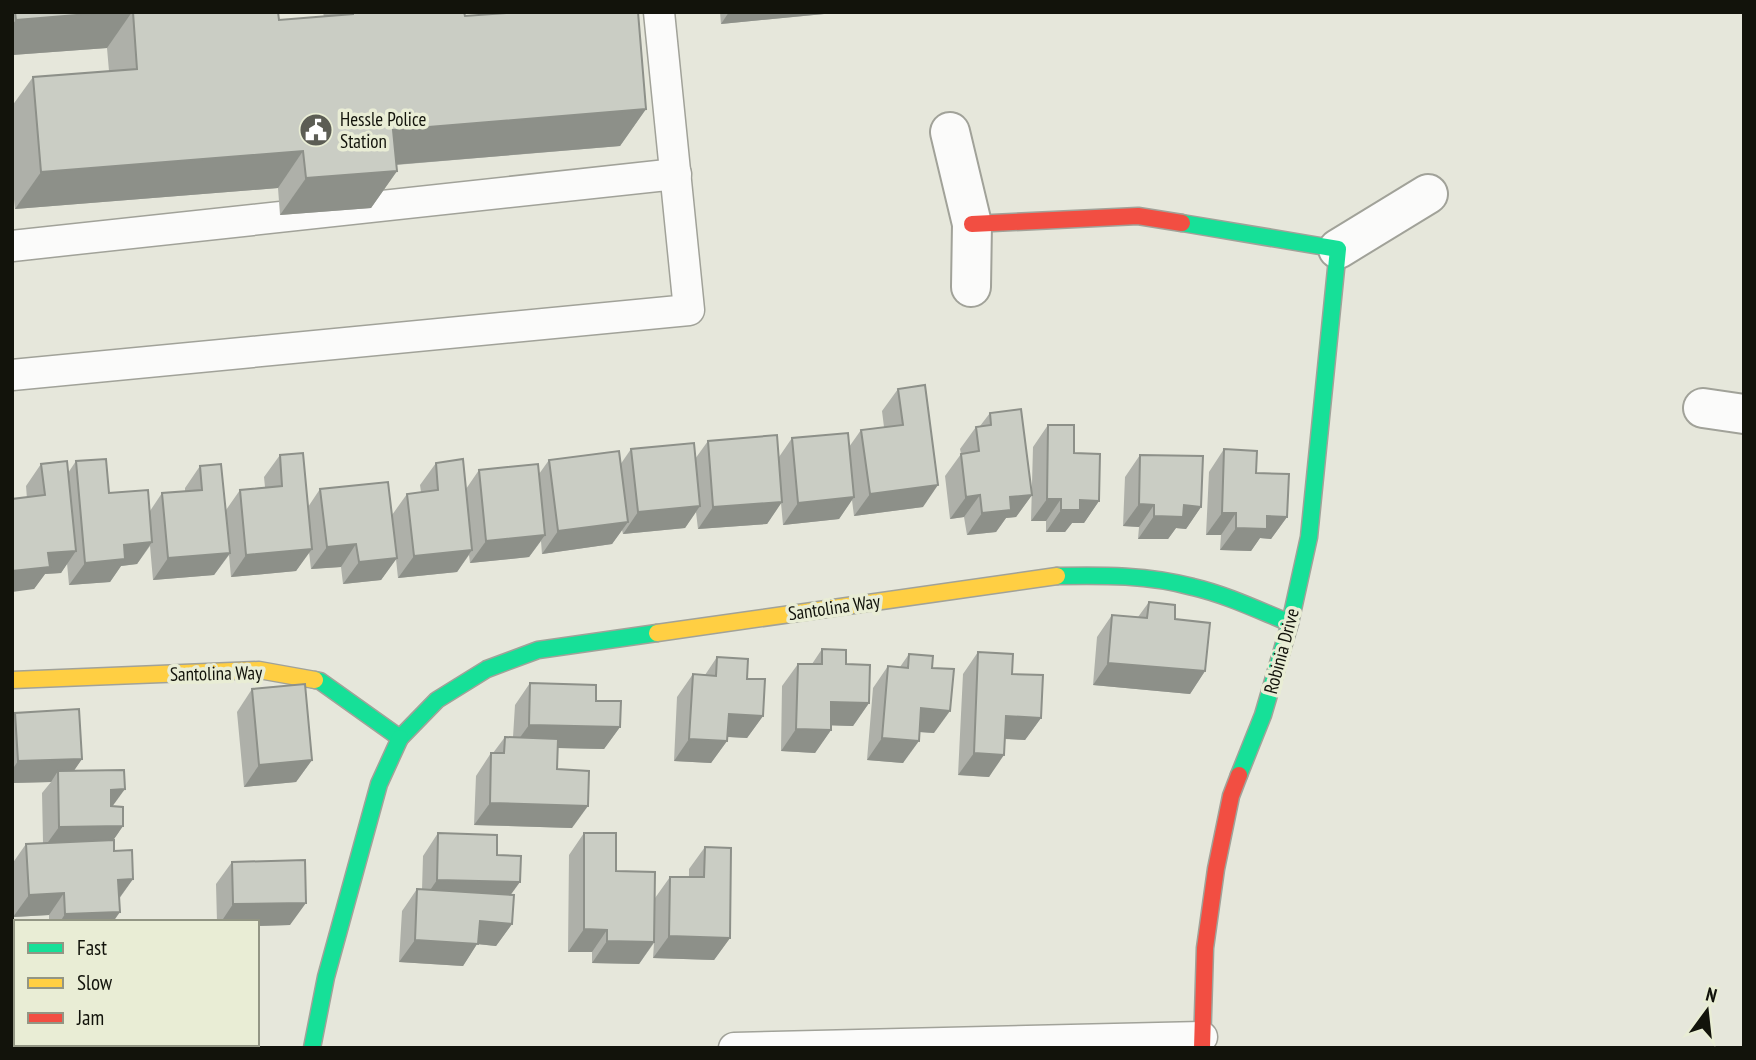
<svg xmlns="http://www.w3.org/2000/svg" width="1756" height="1060" viewBox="0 0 1756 1060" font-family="'PT Sans Narrow',sans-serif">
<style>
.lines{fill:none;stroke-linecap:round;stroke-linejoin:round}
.lane-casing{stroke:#a1a299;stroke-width:33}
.street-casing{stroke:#a1a299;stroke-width:42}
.fast-casing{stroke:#a1a299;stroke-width:19}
.slow-casing{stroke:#a1a299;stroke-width:19}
.jam-casing{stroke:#a1a299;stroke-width:19}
.lane{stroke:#fbfbfa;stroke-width:30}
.street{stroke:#fbfbfa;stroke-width:38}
.fast{stroke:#16e098;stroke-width:16}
.slow{stroke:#ffcf43;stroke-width:16}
.jam{stroke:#f24e42;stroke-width:16}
.wall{fill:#aeb0a9}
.shaded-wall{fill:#8d9089}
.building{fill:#cacdc4;stroke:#8d9089;stroke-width:2}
.labels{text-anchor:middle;stroke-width:7;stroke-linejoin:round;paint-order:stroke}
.poi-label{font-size:19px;fill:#12130b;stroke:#e9edd5;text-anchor:start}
.street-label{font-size:19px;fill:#12130b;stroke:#e9edd5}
</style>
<rect width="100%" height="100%" fill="#e6e7db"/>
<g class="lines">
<defs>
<g id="lane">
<path d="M12,246L676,174"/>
<path d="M12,375L689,310L659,12"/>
<path d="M734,1048L1202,1037"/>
</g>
<g id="street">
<path d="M950,132L972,224L971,287"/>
<path d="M1338,249L1428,194"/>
<path d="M1703,408L1744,414"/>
</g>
<g id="fast">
<path d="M1182,223L1338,249L1309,537L1290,623L1263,715L1239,775"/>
<path d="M1057,576C1103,575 1149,575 1193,587C1227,595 1258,610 1290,623"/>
<path d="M315,680L320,681L400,738L437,700L487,669L538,650L657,633"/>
<path d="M312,1048L326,977L379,784L400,738"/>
</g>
<g id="slow">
<path d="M657,633L1057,576"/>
<path d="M12,680L259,670L315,680"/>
</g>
<g id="jam">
<path d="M972,224L1138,216L1182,223"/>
<path d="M1202,1048L1205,948L1216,869L1231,796L1239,775"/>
</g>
</defs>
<use href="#lane" class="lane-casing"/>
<use href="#street" class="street-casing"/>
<use href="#fast" class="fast-casing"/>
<use href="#slow" class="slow-casing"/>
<use href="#jam" class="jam-casing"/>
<use href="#lane" class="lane"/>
<use href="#street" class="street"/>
<use href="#fast" class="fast"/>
<use href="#slow" class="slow"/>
<use href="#jam" class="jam"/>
</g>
<g class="wall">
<path d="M12,12H278L279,20L324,17L323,12H464L465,16L646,109L620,146L396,165L397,171L371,208L280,215L278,188L15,209L12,180V106L33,77L109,71L107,48L12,55Z"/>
<path d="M720,12H825L824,14L721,24Z"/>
<path d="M898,389L923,507L854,516L852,500L839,519L783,525L781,503L767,524L698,529L696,512L685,528L623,534L622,530L612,544L542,554L541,541L529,557L470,563L469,555L457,572L398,578L396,559L381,580L343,584L341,567L311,569L309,552L296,571L231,577L229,555L214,575L153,580L150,546L137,564L121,566L110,582L69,585L67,563L61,573L45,574L34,589L26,486L41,464L68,473L76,461L109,493L150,511L162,493L185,491V488L200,466L226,510L240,490L265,487L264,477L280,455L308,507L320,489L392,515L407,494L421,492L420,485L436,463L466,489L479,470L539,474L549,460L620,465L631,449L695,459L708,441L779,457L792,438L849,447L861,430L884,427L882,411Z"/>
<path d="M990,413L1032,495L1016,517L1006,518L996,532L967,535L964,517L950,519L945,476L961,454L960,449L976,427L980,426Z"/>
<path d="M1048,425L1074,453L1099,501L1084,523H1072L1065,532H1046V521H1031L1033,447Z"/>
<path d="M1224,449L1256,473L1287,517L1271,539L1260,538L1251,551L1220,550L1221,535H1206L1209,472Z"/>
<path d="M1140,455L1201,507L1186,529L1176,528L1168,539H1138L1139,527L1123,526L1125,477Z"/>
<path d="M1149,602L1175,619L1205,671L1190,694L1093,685L1097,637L1112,615L1138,617Z"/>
<path d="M822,649L846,664L869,703L853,726L831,725V730L815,753L781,751L782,686L798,664H812Z"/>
<path d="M978,652L1012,674L1041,718L1025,740L1005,739L989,777L958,775L963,674Z"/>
<path d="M909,654L932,668L934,733L919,732L903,763L867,760L873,688L888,666L900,667Z"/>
<path d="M717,657L747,679L763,716L747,738L727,737V741L711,763L674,761L677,697L693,674L705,675Z"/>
<path d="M530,683L596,701L620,727L604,749L557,748V769L572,828L474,825L476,776L491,753H493L505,737H513L515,705Z"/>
<path d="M252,689L312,760L296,782L244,787L237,712Z"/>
<path d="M15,713L82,759L73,771L113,806L123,826L113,840L114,851L133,879L119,899L113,922H49V915L13,917L12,864L26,844L43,843L42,793L51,782L12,783V717Z"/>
<path d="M438,833L497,855L511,895L512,924L496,946L477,944L463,966L399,962L402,911L417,889L422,890L423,856Z"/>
<path d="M584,833L616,871L655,898L670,877H689V869L705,847L730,938L714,960L653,958L654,943L639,964L592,963V952H568L569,855Z"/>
<path d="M232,862L290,925L257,926V922H217L216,884Z"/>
</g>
<g class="shaded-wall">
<path d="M113,12H132L107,48L12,55V25L16,20Z"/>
<path d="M729,12H825L824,14L721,24Z"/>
<path d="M646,109L620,146L367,167L393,130Z"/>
<path d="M303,151L278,188L15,209L41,172Z"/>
<path d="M397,171L371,208L280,215L306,178Z"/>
<path d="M938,485L923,507L854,516L870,494Z"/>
<path d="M980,495L964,517L950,519L966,497Z"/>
<path d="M1032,495L1016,517L1006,518L996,532L967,535L982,513L1010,497Z"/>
<path d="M854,497L839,519L783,525L798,503Z"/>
<path d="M1047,499H1061L1046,521H1031Z"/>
<path d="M1080,500L1099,501L1084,523H1072L1065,532H1046L1061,510Z"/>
<path d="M782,502L767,524L698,529L713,507Z"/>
<path d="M1139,504L1154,505L1139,527L1123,526Z"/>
<path d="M1184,505L1201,507L1186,529L1176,528L1168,539H1138L1154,516Z"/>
<path d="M700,506L685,528L623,534L638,512Z"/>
<path d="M1222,513H1236L1221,535H1206Z"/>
<path d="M1267,516L1287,517L1271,539L1260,538L1251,551L1220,550L1236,528Z"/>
<path d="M628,522L612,544L542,554L558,531Z"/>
<path d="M545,535L529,557L470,563L486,541Z"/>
<path d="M152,542L137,564L121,566L110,582L69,585L85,563L124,545Z"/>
<path d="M356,544L341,567L311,569L327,547Z"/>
<path d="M312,549L296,571L231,577L246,555Z"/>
<path d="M472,550L457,572L398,578L414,556Z"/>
<path d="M76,551L61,573L45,574L34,589L12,592V571L48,553Z"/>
<path d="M230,553L214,575L153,580L168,558Z"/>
<path d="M397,558L381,580L343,584L359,562Z"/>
<path d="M1108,663L1205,671L1190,694L1093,685Z"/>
<path d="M831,702L869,703L853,726L816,725Z"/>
<path d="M921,708L950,711L934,733L906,731Z"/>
<path d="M729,714L763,716L747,738L713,736Z"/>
<path d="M1006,716L1041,718L1025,740L991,738Z"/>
<path d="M529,725L620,727L604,749L513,747Z"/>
<path d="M796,729L831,730L815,753L781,751Z"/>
<path d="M882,738L919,741L903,763L867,760Z"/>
<path d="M689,739L727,741L711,763L674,761Z"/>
<path d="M974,753L1004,755L989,777L958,775Z"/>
<path d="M82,759L67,781L58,771L51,782L12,783V770L18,761Z"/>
<path d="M312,760L296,782L244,787L259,765Z"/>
<path d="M125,789L109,811L111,790Z"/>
<path d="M490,803L588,806L572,828L474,825Z"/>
<path d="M123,826L108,848L43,849L59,827Z"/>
<path d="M133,879L117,901L118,880Z"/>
<path d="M437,880L520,882L504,904L422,902Z"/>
<path d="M64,893L49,915L13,917L29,895Z"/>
<path d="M306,903L290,925L257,926V922H221L233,904Z"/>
<path d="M120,912L113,922H60L65,914Z"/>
<path d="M480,921L512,924L496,946L477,944L463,966L399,962L415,940Z"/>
<path d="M584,929L607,930L592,952H568Z"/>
<path d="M669,936L730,938L714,960L653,958Z"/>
<path d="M607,941L654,942L639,964L592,963Z"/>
</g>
<g class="building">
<path d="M15,12H113L16,20Z"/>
<path d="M133,12H278L279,20L353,14V12H464L465,16L520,12H638L646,109L393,130L397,171L306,178L303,151L41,172L33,77L137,69Z"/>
<path d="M925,385L938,485L870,494L861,430L903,425L898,389Z"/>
<path d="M1021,409L1032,495L1010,497L1011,510L982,513L980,495L966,497L961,454L979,451L976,427L991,425L990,413Z"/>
<path d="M1048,425H1074V453L1100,454L1099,501L1080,500V510H1061V499H1047Z"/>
<path d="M848,433L854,497L798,503L792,438Z"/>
<path d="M777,435L782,502L713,507L708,441Z"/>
<path d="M694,443L700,506L638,512L631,449Z"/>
<path d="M1224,449L1257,451L1256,473L1289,474L1287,517L1267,516V529L1236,528V513H1222Z"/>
<path d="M619,451L628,522L558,531L549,460Z"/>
<path d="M303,453L312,549L246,555L240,490L282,486L280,455Z"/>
<path d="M1140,455L1203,456L1201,507L1184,505L1183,517L1154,516V505L1139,504Z"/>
<path d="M106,459L109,493L148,490L152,542L124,545L125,559L85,563L76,461Z"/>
<path d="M463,459L472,550L414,556L407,494L438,490L436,463Z"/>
<path d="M67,461L76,551L48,553L50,567L12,571V499L45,495L41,464Z"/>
<path d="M221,464L230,553L168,558L162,493L202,490L200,466Z"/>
<path d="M538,464L545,535L486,541L479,470Z"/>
<path d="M388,482L397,558L359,562L356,544L327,547L320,489Z"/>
<path d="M1149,602L1175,605V619L1210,623L1205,671L1108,663L1112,615L1147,618Z"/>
<path d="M822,649L846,650V664L870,665L869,703L831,702V730L796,729L798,664H822Z"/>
<path d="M978,652L1013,654L1012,674L1043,675L1041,718L1006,716L1004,755L974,753Z"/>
<path d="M909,654L933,656L932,668L954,669L950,711L921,708L919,741L882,738L888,666L908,668Z"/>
<path d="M717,657L748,659L747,679H765L763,716L729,714L727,741L689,739L693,674L716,676Z"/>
<path d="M530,683L596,685V701H621L620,727L529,725Z"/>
<path d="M305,684L312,760L259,765L252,689Z"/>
<path d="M79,709L82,759L18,761L15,713Z"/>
<path d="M505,737L558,739L557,769L589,771L588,806L490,803L491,753H504Z"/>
<path d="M124,770L125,789L111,790V806L123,807V826L59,827L58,771Z"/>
<path d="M438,833L497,835V855L521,856L520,882L437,880Z"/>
<path d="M584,833H616V871L655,872L654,942L607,941V930L584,929Z"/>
<path d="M114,840V851L132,850L133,879L118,880L120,912L65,914L64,893L29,895L26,844Z"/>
<path d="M705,847L731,848L730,938L669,936L670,877H704Z"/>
<path d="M305,860L306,903L233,904L232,862Z"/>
<path d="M417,889L514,895L512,924L480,921L478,944L415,940Z"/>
</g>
<defs>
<symbol id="civic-disc" viewBox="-11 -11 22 22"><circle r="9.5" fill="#5c5d54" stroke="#e9edd5"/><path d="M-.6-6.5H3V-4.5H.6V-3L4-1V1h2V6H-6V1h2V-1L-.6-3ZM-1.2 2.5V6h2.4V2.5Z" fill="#fff"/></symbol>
</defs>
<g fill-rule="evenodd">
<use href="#civic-disc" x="297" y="111" width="38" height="38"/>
</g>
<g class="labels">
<g class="poi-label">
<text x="340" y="126">Hessle Police<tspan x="340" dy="22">Station</tspan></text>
</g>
<g class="street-label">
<text transform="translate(834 607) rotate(-8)" y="7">Santolina Way</text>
<text transform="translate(1281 651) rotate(-75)" y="7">Robinia Drive</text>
<text transform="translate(216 673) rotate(-1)" y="7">Santolina Way</text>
</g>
</g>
<rect width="1756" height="1060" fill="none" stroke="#12130b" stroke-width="28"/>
<rect x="14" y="920" width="245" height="126" fill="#e9edd5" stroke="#939684" stroke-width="2"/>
<rect x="28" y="943" width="35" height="10" fill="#16e098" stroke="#939684" stroke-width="2"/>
<text x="77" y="955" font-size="21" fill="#12130b">Fast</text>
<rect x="28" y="978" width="35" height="10" fill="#ffcf43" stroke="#939684" stroke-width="2"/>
<text x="77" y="990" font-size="21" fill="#12130b">Slow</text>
<rect x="28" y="1013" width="35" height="10" fill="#f24e42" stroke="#939684" stroke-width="2"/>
<text x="77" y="1025" font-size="21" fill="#12130b">Jam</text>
<g transform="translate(1707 1011) rotate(15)" stroke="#e9edd5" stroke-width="5" paint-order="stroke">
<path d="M0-5L12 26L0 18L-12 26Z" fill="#12130b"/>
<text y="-10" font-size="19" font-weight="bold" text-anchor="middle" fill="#12130b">N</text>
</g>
</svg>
